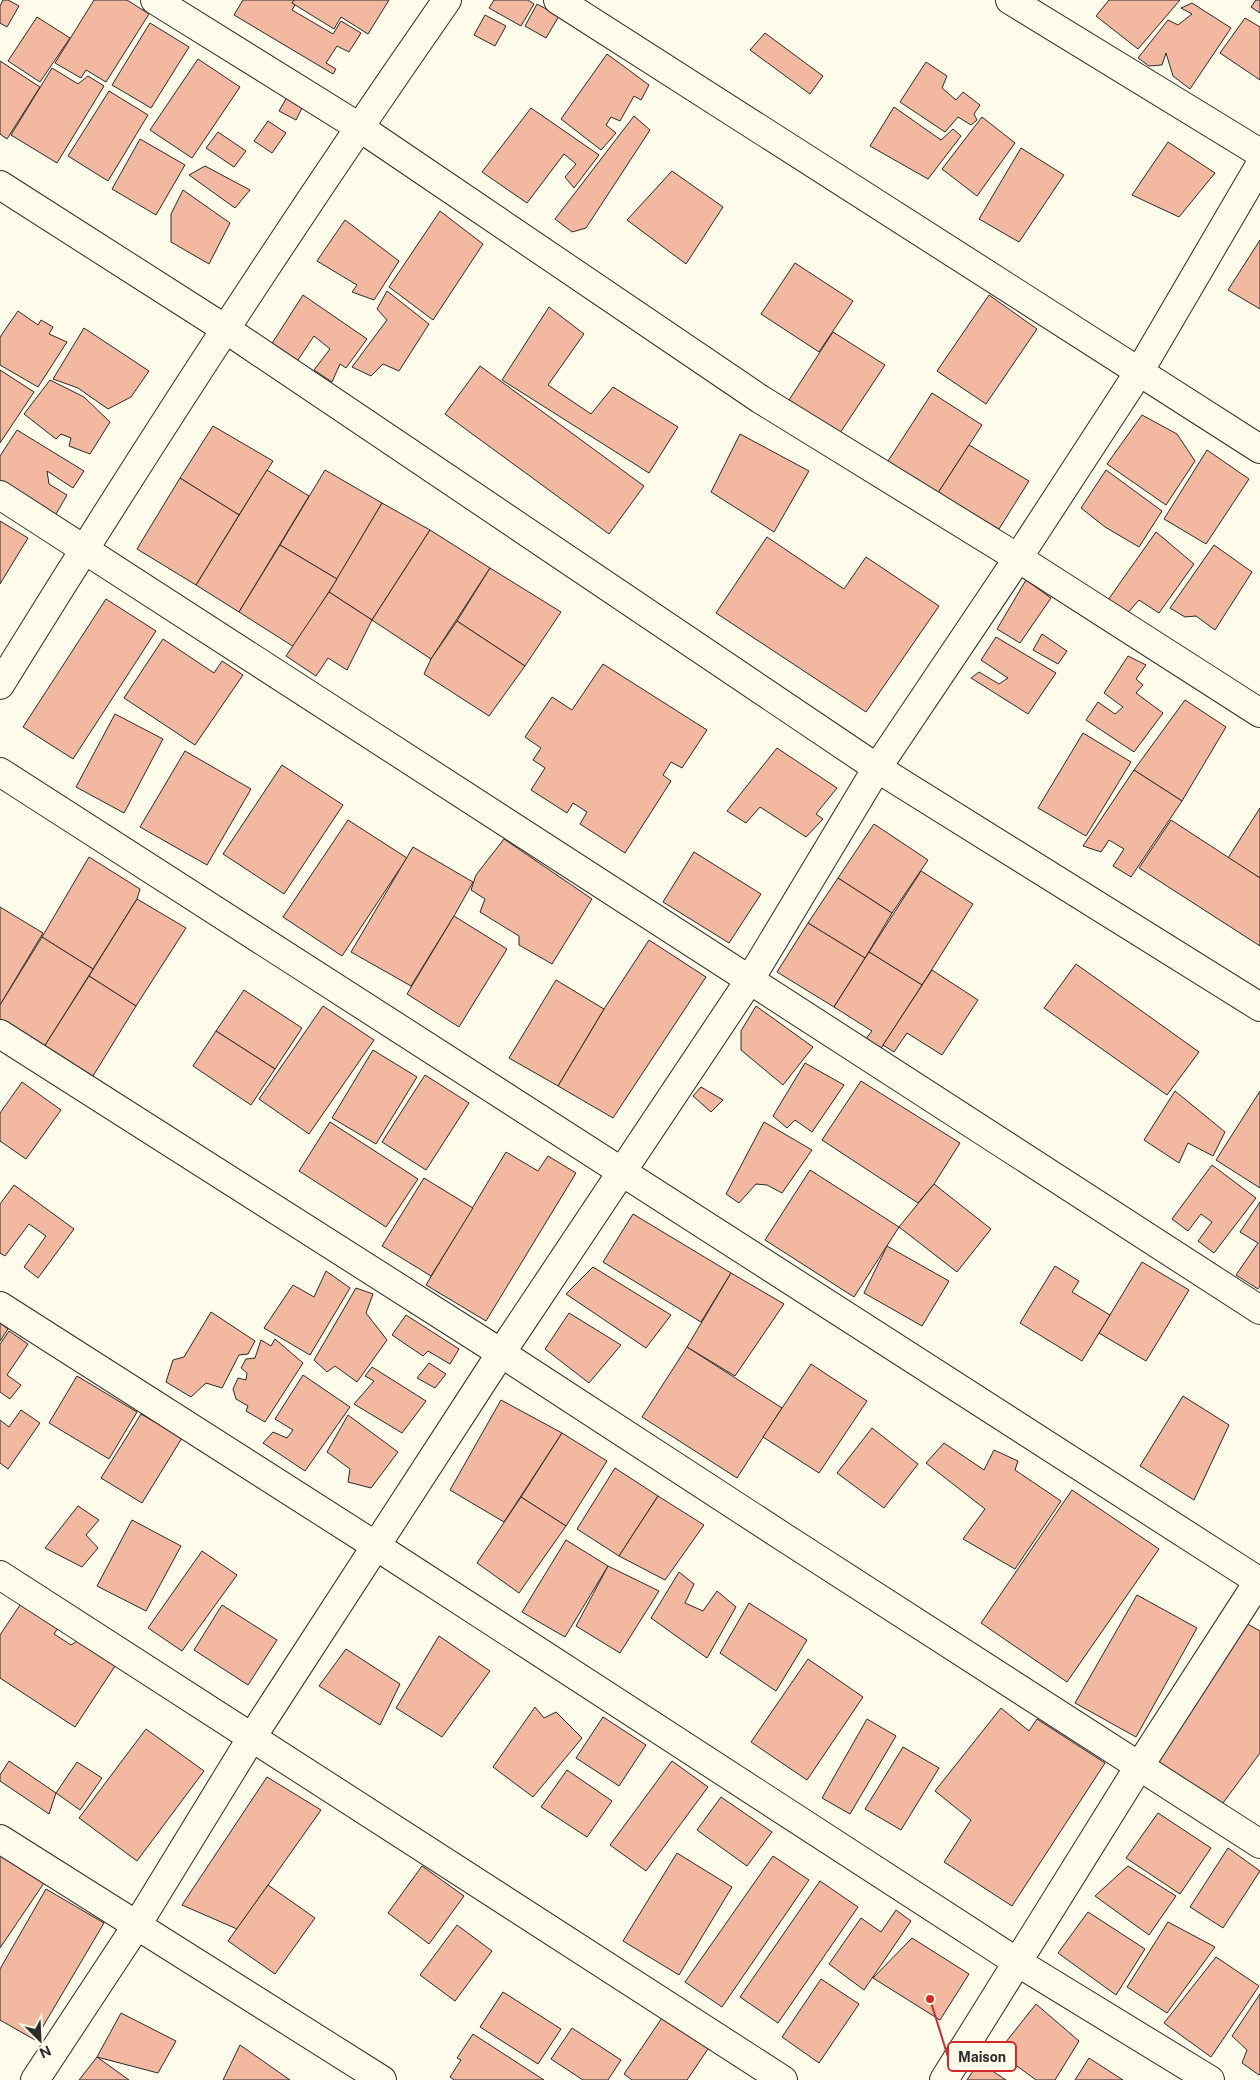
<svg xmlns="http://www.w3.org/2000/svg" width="1260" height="2080" viewBox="0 0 1260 2080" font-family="'Public Sans',sans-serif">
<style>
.building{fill:#f2b8a0;stroke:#2b2b2b}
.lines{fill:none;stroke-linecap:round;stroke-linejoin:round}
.street-casing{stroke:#2b2b2b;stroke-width:30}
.street{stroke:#fdfbea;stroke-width:28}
.leader{fill:none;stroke:#d62828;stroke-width:2}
.callout-dot{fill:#d62828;stroke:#fdfbea;stroke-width:2}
.callout{fill:#fdfbea;stroke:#d62828;stroke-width:2}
.callout-label{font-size:14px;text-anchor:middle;font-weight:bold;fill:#2b2b2b}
</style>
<rect width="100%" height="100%" fill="#fdfbea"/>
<g class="building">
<path d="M3,0H8L19,6L7,27L0,23V6Z"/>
<path d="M94,0H127L149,14L106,82L86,70L81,78L55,63Z"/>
<path d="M243,0H298L292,10L333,34L341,21L361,33L349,52L337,46L326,63L336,69L333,74L234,15Z"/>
<path d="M294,0H389L368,34L341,17L334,29L292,3Z"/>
<path d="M494,0H528L534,4L521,26L489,8Z"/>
<path d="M1109,0H1180L1138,49L1096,16Z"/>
<path d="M1256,0H1260V13L1251,7Z"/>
<path d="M1192,3L1231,28L1190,89L1173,76L1166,53L1162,65L1149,66L1138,58L1168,20L1178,25L1192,14L1181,8Z"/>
<path d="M537,4L559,16L546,38L525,26Z"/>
<path d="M485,15L506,26L495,46L474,35Z"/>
<path d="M37,17L70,38L40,82L8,61Z"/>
<path d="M1245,18L1260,27V80L1220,53Z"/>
<path d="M150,23L189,47L151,108L112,85Z"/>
<path d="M765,33L823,76L810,94L750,50Z"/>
<path d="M607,54L649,85L641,100L634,96L620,121L611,117L606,125L616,133L601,150L561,119Z"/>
<path d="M198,59L240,87L192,158L150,130Z"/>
<path d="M0,61L40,87L7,139L0,134Z"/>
<path d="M926,62L947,76L942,88L956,100L963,92L980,105L974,114L977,120L971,125L958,117L945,132L900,102Z"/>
<path d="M52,68L78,84L88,76L104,86L57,163L11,135Z"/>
<path d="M109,91L148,115L108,181L68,156Z"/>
<path d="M287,97L303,106L296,120L279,111Z"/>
<path d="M894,107L941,140L953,129L961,136L928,179L870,146Z"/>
<path d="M531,108L599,155L574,188L565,177L576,164L564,154L527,203L482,172Z"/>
<path d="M634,116L650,130L586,228L572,232L555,219Z"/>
<path d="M982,117L1015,143L977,196L942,169Z"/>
<path d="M268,121L286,133L272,153L254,141Z"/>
<path d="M218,132L246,151L234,167L206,148Z"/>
<path d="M140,139L185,165L156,215L112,189Z"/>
<path d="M1168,142L1215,173L1179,217L1132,195Z"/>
<path d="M1021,148L1064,175L1019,242L979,219Z"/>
<path d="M205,166L250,190L235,208L189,175Z"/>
<path d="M672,171L723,207L686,264L627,220Z"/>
<path d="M183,190L230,223L209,264L171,242V214Z"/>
<path d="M440,211L483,244L433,320L389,287Z"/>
<path d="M345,220L399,261L374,300L352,292L357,285L317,261Z"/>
<path d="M1260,240V309L1228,290Z"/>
<path d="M795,263L853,301L819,352L761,314Z"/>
<path d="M387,291L429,324L399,371L383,364L371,376L352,367L387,320L377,309Z"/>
<path d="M303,295L367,339L346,368L340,364L332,382L314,370L330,349L314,336L296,363L271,345Z"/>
<path d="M989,295L1037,329L986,404L937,371Z"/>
<path d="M549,307L584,334L548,385L591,414L613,387L678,427L649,473L502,380Z"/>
<path d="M18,311L38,325L41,320L53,327L49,334L67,342L38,387L0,365V337Z"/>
<path d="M84,328L149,371L131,397L108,409L78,388L53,379Z"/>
<path d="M833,332L885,365L840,433L789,400Z"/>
<path d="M480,366L644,486L609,534L445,414Z"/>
<path d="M0,370L34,392L0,443Z"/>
<path d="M50,380L84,397L110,422L90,454L69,446L71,438L61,434L56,439L24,414Z"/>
<path d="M932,393L982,425L938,493L888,461Z"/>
<path d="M1142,415L1177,434L1195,461L1166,505L1107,464Z"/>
<path d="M213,426L273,461L239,515L180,478Z"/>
<path d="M17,430L84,471L73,488L47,471L49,484L67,495L52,521L0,485V456Z"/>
<path d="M740,434L809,471L774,532L711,492Z"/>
<path d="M969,445L1029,481L999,529L938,493Z"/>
<path d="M1207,450L1249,479L1206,544L1164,519Z"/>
<path d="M267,470L309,496L239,612L196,585Z"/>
<path d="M325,470L382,503L337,579L280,545Z"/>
<path d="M1106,470L1162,511L1139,547L1105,527L1081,508Z"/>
<path d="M180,478L239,515L196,585L137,549Z"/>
<path d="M382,503L430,530L372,620L329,592Z"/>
<path d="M0,521L28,538L0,584Z"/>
<path d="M430,530L490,568L431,659L372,620Z"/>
<path d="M1156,532L1194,564L1159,613L1139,600L1126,615L1108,600Z"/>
<path d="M767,537L844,589L866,557L939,606L866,712L716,613Z"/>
<path d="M280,545L337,579L294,647L239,612Z"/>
<path d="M1214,545L1252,572L1215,630L1196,616L1185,617L1170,608Z"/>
<path d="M490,568L561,612L525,666L457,621Z"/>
<path d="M1026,580L1051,598L1020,643L997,629Z"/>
<path d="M329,592L372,620L347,670L328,658L316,676L286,656Z"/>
<path d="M106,599L156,631L73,759L23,727Z"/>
<path d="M457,621L525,666L489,716L424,674L431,659Z"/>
<path d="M1042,634L1067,651L1058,664L1033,650Z"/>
<path d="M996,637L1056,673L1028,714L971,678L979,672L999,684L1008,678L981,660Z"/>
<path d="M163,639L214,673L222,661L243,675L195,745L124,698Z"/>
<path d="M1128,656L1146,665L1136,679L1143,685L1136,693L1163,713L1134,752L1086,720L1098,702L1115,714L1123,707L1104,693Z"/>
<path d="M603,664L707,730L682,768L671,762L663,775L671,781L625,853L580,824L587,812L573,803L567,813L531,790L545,768L533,760L541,748L525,737L552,697L572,710Z"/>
<path d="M1185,700L1226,727L1182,801L1134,770Z"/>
<path d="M115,714L163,739L124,813L76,787Z"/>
<path d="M1083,733L1131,762L1086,836L1038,808Z"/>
<path d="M777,748L837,788L816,814L823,819L806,837L760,807L746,823L727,811Z"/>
<path d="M185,751L251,789L207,865L140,827Z"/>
<path d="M282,765L343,805L284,894L223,854Z"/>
<path d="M1134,770L1182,801L1131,877L1113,866L1124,849L1109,840L1101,852L1083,846Z"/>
<path d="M1260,808V878L1228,858Z"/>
<path d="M348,820L407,858L342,956L283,917Z"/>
<path d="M1171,820L1260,878V946L1139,868Z"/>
<path d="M874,824L928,860L892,913L838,878Z"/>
<path d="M504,839L592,899L552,964L519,945V936L480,912L485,899L471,890L476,875Z"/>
<path d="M413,847L473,882L454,916L411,986L351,952Z"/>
<path d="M694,852L761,894L729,943L663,902Z"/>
<path d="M89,857L140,889L137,899L93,969L42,937Z"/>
<path d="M921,871L973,904L922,985L869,952Z"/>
<path d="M838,878L892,913L865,958L808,923Z"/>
<path d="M137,899L186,928L136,1006L89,976Z"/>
<path d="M0,907L43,933L0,1005Z"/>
<path d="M454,916L507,949L459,1027L407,994Z"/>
<path d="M808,923L865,958L834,1007L777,972Z"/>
<path d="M42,937L93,969L44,1047L0,1021V1005Z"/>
<path d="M649,940L706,977L613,1118L558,1086L604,1009Z"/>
<path d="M869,952L922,985L880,1050L865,1040L872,1031L834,1007Z"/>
<path d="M1076,964L1199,1052L1167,1095L1044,1008Z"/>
<path d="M932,970L978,1000L942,1055L907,1033L894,1052L883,1045Z"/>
<path d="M89,976L136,1006L93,1076L44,1047Z"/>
<path d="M556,980L604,1009L558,1086L509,1058Z"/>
<path d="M244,990L302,1028L275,1069L216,1031Z"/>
<path d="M323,1006L374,1040L309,1134L259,1099Z"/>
<path d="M756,1006L813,1047L783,1085L741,1050V1031Z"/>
<path d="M216,1031L275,1069L251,1105L193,1066Z"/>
<path d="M373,1050L417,1077L376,1144L332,1118Z"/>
<path d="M805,1063L844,1085L812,1132L795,1120L787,1128L773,1116Z"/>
<path d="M425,1075L469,1103L426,1170L382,1142Z"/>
<path d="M861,1081L960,1143L934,1184L918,1203L822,1140Z"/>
<path d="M22,1082L61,1110L26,1159L0,1141V1113Z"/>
<path d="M701,1087L723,1100L711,1112L693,1096Z"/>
<path d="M1175,1091L1225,1132L1213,1156L1188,1143L1179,1163L1144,1140Z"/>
<path d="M1260,1091V1188L1216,1160Z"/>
<path d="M330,1122L418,1179L386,1227L299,1171Z"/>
<path d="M764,1122L812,1150L782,1193L767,1185L756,1184L739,1203L726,1194Z"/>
<path d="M506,1152L538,1171L548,1156L576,1173L486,1321L426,1285Z"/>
<path d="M1212,1165L1256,1198L1214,1253L1198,1241L1212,1222L1201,1214L1188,1231L1172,1219Z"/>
<path d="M810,1170L899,1227L854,1297L765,1240Z"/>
<path d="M424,1178L473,1208L431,1276L382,1246Z"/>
<path d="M934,1184L991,1229L957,1272L899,1227Z"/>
<path d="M14,1185L74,1229L38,1278L24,1267L46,1236L29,1224L5,1256L0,1253V1204Z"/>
<path d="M1260,1202V1286L1258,1289L1236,1275L1258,1243L1240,1232Z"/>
<path d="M633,1214L731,1273L701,1322L603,1262Z"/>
<path d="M887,1246L949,1281L922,1326L864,1293Z"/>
<path d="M1142,1262L1189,1290L1146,1361L1099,1333Z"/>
<path d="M1055,1266L1079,1281L1072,1292L1110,1315L1082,1361L1020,1323Z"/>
<path d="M593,1267L671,1315L646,1348L566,1294Z"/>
<path d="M326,1271L350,1288L310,1355L264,1328L293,1285L314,1297Z"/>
<path d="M731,1273L784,1304L735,1376L687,1347Z"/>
<path d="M356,1288L373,1294L366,1313L387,1340L357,1382L335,1366L327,1372L314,1360Z"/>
<path d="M211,1312L255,1341L248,1354L239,1355L222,1388L206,1383L191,1397L166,1382L173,1360L184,1357Z"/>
<path d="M569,1313L621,1345L589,1383L545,1349Z"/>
<path d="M406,1315L459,1349L450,1364L428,1351L423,1356L392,1335Z"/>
<path d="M0,1323L8,1329L0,1341Z"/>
<path d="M9,1331L28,1344L7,1375L21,1385L10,1399L0,1392V1344Z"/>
<path d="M275,1339L303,1363L265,1422L246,1411L248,1406L236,1399L233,1389L238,1378L246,1380L247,1373L241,1368L246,1359L255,1358L261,1340L271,1346Z"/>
<path d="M687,1347L782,1408L737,1478L642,1417Z"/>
<path d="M429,1363L446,1374L435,1388L417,1378Z"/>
<path d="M811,1364L867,1401L819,1473L763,1437Z"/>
<path d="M372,1367L426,1401L402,1433L354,1404L374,1381L365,1376Z"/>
<path d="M303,1375L350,1407L305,1471L263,1443L273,1432L287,1438L293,1430L275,1419Z"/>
<path d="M77,1376L137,1412L109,1459L49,1423Z"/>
<path d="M1183,1396L1229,1425L1194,1500L1140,1466Z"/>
<path d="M501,1400L562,1433L504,1522L450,1490Z"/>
<path d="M21,1410L40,1423L8,1469L0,1463V1420L9,1427Z"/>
<path d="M141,1414L182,1438L142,1503L101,1478Z"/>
<path d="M348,1415L398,1452L371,1488L348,1482L350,1469L327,1452Z"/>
<path d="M872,1428L918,1464L884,1508L837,1473Z"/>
<path d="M562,1433L607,1461L566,1526L521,1497Z"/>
<path d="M944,1443L984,1470L994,1450L1018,1461L1015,1470L1061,1501L1015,1569L963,1539L985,1509L926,1463Z"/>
<path d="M615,1468L658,1496L619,1556L577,1529Z"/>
<path d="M1072,1490L1159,1549L1067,1682L981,1623Z"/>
<path d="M658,1496L704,1525L665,1580L619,1556Z"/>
<path d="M521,1497L566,1526L519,1593L477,1563Z"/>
<path d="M78,1506L99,1520L86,1535L98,1548L82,1567L45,1548Z"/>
<path d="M132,1520L181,1546L146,1611L97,1586Z"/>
<path d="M566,1540L608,1566L565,1637L522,1612Z"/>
<path d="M202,1551L237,1575L182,1651L148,1628Z"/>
<path d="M608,1566L659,1591L620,1653L576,1626Z"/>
<path d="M679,1572L694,1584L685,1603L703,1611L717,1591L736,1607L707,1658L651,1618Z"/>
<path d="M1137,1595L1197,1628L1136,1737L1075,1703Z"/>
<path d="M26,1596L63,1620L54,1634L71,1645L80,1639L117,1663L75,1727L0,1678V1635Z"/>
<path d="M749,1603L807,1640L776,1691L720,1653Z"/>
<path d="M222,1605L277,1640L248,1685L194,1650Z"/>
<path d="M1244,1622L1260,1631V1753L1223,1803L1148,1758Z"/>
<path d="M439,1636L490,1671L442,1737L396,1708Z"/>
<path d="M346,1649L400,1684L380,1725L319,1686Z"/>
<path d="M808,1659L863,1697L807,1780L751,1742Z"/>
<path d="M535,1707L544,1718L556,1712L582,1738L533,1797L493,1767Z"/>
<path d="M1001,1708L1029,1731L1037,1719L1105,1763L1012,1906L944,1862L971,1820L935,1791Z"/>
<path d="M603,1717L646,1745L619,1786L576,1758Z"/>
<path d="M867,1719L896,1736L850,1814L822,1798Z"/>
<path d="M146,1729L204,1771L137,1861L79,1818Z"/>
<path d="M903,1747L939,1768L901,1830L865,1809Z"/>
<path d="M9,1761L56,1793L49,1814L0,1781V1775Z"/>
<path d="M672,1761L708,1787L646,1871L610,1845Z"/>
<path d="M77,1762L102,1778L80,1810L56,1793Z"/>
<path d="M567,1770L612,1801L587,1837L541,1807Z"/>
<path d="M267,1777L321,1810L237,1929L182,1905Z"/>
<path d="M721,1797L772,1832L747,1866L697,1830Z"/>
<path d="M1158,1813L1211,1848L1180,1894L1126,1858Z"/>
<path d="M1228,1848L1260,1871L1223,1928L1190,1907Z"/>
<path d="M3,1851L46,1880L0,1948V1856Z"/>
<path d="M677,1853L732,1887L679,1975L623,1941Z"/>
<path d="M773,1856L809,1880L722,2007L685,1982Z"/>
<path d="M422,1866L464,1896L429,1944L388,1913Z"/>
<path d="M1128,1866L1176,1896L1149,1935L1095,1896Z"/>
<path d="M820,1881L858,1907L778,2023L740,1997Z"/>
<path d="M268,1885L315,1918L275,1974L228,1941Z"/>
<path d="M46,1889L104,1923L35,2040L0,2020V1969Z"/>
<path d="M896,1910L911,1921L864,1990L829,1964L861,1918L881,1932Z"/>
<path d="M1088,1912L1145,1949L1116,1995L1058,1953Z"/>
<path d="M1168,1922L1215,1947L1167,2013L1127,1987Z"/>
<path d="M457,1925L492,1951L455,2001L420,1975Z"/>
<path d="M912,1938L969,1974L940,2020L873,1978Z"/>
<path d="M1216,1957L1259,1986L1211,2057L1164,2023Z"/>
<path d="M821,1979L859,2004L819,2063L782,2037Z"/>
<path d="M503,1992L561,2029L538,2064L480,2027Z"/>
<path d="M1260,1994V2074L1259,2075L1242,2063L1247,2050L1232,2036Z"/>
<path d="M1036,2004L1079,2041L1055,2080H1036L998,2052Z"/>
<path d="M668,2009L714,2040L687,2080H632L624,2074Z"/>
<path d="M121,2013L176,2041L158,2073L97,2057Z"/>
<path d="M572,2028L621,2060L608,2080H583L551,2059Z"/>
<path d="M473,2034L544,2080H454L450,2077L461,2060L457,2058Z"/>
<path d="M240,2045L290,2080H223Z"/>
<path d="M97,2057L129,2080H79Z"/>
<path d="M1089,2058L1123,2080H1075Z"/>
<path d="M979,2062L1006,2080H967Z"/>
</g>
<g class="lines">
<defs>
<g id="street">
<path d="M155,0L359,127L760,399L1018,558L1260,713"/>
<path d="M558,0L1260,449"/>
<path d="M1010,0L1260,153"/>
<path d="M0,185L227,330L877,768L1260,1007"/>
<path d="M0,495L1260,1310"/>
<path d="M0,685C143,453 291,224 447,0"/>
<path d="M0,772L1260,1582"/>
<path d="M0,1034L501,1353L785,1538L1260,1844"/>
<path d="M0,1306L376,1546L1017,1962L1210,2080"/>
<path d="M0,1575L783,2080"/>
<path d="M0,1839L382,2080"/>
<path d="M35,2080L137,1925L252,1737L501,1353L749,981L877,768L1018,558L1139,372L1260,165"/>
<path d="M944,2080L1140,1765L1260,1579"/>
</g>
</defs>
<use href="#street" class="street-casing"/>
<use href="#street" class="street"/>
</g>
<path class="leader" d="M930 1999L948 2057"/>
<circle class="callout-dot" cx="930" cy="1999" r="5"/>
<rect class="callout" x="948" y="2042" width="68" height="29" rx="5"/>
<g class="callout-label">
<text x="982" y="2062">Maison</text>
</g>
<g transform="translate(40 2040) rotate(156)" stroke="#fdfbea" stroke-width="4" paint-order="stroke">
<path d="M0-4L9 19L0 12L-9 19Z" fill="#2b2b2b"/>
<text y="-8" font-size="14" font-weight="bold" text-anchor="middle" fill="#2b2b2b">N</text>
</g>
</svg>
